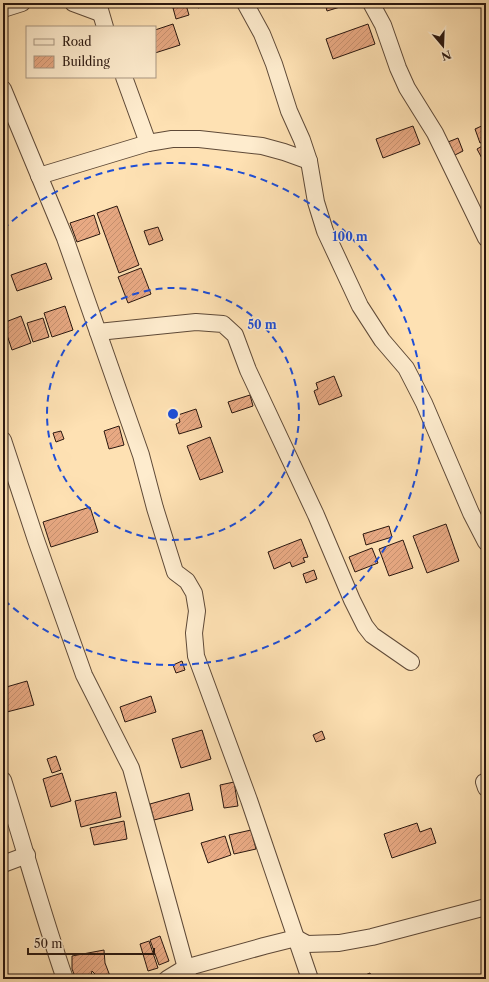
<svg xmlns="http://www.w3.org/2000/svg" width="489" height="982" viewBox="0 0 489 982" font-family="'Libre Caslon Text',serif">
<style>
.building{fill:url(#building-hatch);stroke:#2a170f}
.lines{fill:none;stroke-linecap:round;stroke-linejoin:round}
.street-casing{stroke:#5f4a38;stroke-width:18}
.street{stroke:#feecce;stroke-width:16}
.ring{fill:none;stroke:#1d4ed8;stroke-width:2;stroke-dasharray:7 5}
.centre{fill:#1d4ed8;stroke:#feecce;stroke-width:2}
.ring-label{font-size:12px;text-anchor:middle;font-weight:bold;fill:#1d4ed8;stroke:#feecce;stroke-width:3;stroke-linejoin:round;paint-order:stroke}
</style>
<defs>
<pattern id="building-hatch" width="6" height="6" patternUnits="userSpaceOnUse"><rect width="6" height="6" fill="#e8a983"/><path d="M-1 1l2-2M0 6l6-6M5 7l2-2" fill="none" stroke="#c79170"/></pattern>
</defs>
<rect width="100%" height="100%" fill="#fee1b3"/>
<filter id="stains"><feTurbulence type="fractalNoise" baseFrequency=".005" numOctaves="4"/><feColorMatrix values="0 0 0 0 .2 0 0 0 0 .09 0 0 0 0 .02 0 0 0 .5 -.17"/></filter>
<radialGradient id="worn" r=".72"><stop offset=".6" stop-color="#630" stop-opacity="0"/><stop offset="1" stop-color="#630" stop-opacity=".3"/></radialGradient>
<g class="building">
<path d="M196,3H212L198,8Z"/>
<path d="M325,3H339L340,7L327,11Z"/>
<path d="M186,5L189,15L176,19L173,8Z"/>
<path d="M173,24L180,45L155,53V30Z"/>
<path d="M368,24L375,44L333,59L326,39Z"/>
<path d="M486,124V141L480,143L475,129Z"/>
<path d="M413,126L420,144L383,158L376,139Z"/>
<path d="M458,138L463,151L453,156L448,142Z"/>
<path d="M486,144V166L477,149Z"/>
<path d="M117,206L139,265L119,273L97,213Z"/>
<path d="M94,215L100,234L77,242L70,223Z"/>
<path d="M158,227L163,240L149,245L144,231Z"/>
<path d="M46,263L52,279L17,291L11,275Z"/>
<path d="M141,268L151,294L128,303L118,277Z"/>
<path d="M65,306L73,330L52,337L44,313Z"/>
<path d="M21,316L31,343L12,350L3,323Z"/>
<path d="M43,318L49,337L33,342L27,323Z"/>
<path d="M334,376L342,396L319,405L314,391L318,389L316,383Z"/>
<path d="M250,395L253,406L232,413L228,402Z"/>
<path d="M196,409L202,427L179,434L176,424L180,422L178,415Z"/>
<path d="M119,426L124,445L109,449L104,431Z"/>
<path d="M61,431L64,439L56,442L53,433Z"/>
<path d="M210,437L223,472L200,480L187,446Z"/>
<path d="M90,507L98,532L51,547L43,522Z"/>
<path d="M446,524L459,561L427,573L413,536Z"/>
<path d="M389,526L392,537L366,545L363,534Z"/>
<path d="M301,539L308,557L303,558L305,562L292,567L290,562L274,569L268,552Z"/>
<path d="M403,540L413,568L389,576L379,549Z"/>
<path d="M372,548L378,563L355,572L349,557Z"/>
<path d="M314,570L317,579L306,583L303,574Z"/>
<path d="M182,661L185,670L176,673L173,665Z"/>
<path d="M27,681L34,705L3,713V688Z"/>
<path d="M151,696L156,712L125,722L120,707Z"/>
<path d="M202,730L211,759L181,768L172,739Z"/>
<path d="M322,731L325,739L316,742L313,735Z"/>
<path d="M56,756L61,770L52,773L47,759Z"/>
<path d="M62,773L71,801L51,807L43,779Z"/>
<path d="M234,782L238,806L224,808L220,785Z"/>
<path d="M116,792L121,817L81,827L75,801Z"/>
<path d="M189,793L193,810L154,820L150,804Z"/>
<path d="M124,821L127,839L94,845L90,828Z"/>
<path d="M417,823L420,832L431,828L436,843L392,858L384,834Z"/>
<path d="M251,830L256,849L234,854L229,835Z"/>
<path d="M225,836L231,855L208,863L201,843Z"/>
<path d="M160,936L169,961L159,965L150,940Z"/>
<path d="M149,941L158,968L148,971L140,944Z"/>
<path d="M104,950L105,963L110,976L99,978L92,971L90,979H76L72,969V956Z"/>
<path d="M370,973L372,979H364L363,976Z"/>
</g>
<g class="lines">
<defs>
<g id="street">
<path d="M73,3L100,13"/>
<path d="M98,3L105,27"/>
<path d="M245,3L262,34L274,64L289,111L302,140L309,161L316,202L325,231L360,306L382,340L406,368L424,403L471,513L486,542"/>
<path d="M371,3L383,25L398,68L407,88L435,133L486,238"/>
<path d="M3,9L22,3"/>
<path d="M124,77L148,143"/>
<path d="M3,89L65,238L141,455L155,508L175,572L187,581L194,593L197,611L194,633L196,656L249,800L310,979"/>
<path d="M39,176L148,143L172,139H199L262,146L284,152L309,161"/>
<path d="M98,332L196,322L223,324L235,335L248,370L316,515L352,600L365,626L372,635L411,662"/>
<path d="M3,440L36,540L84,675L131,768L189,979"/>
<path d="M3,780C24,846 42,913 65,979"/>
<path d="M484,782L486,788"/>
<path d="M3,864L27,855"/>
<path d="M167,979L185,968L264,946L296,938L307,944L339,943L372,937L486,907"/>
</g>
</defs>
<use href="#street" class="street-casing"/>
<use href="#street" class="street"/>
</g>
<g class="ring">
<circle cx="173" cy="414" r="126"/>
<path d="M3 229A251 251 0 1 1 3 599"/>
</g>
<circle cx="173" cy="414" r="6" class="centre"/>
<g class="ring-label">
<text x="350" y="241">100 m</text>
<text x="262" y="329">50 m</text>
</g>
<rect width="489" height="982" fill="none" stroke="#fee1b3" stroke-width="16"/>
<rect x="4" y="4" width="481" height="974" fill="none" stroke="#2a170f" stroke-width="2"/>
<rect x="8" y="8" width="473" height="966" fill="none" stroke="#2a170f"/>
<rect x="26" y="26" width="130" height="52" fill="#feecce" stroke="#a99782"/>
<rect x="34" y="39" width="20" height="6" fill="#feecce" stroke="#a99782"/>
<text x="62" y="46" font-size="12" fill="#2a170f">Road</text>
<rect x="34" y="56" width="20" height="12" fill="url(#building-hatch)" stroke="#a99782"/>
<text x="62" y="66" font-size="12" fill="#2a170f">Building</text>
<g transform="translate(443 46) rotate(161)" stroke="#feecce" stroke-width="3" paint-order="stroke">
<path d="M0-3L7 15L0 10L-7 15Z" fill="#2a170f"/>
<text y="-6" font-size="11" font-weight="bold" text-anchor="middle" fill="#2a170f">N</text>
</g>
<path d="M28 948v6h126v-6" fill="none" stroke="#2a170f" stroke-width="2"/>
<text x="34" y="948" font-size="12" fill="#2a170f" stroke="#feecce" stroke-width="3" paint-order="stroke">50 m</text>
<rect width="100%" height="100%" filter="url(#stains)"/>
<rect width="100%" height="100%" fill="url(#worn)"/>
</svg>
